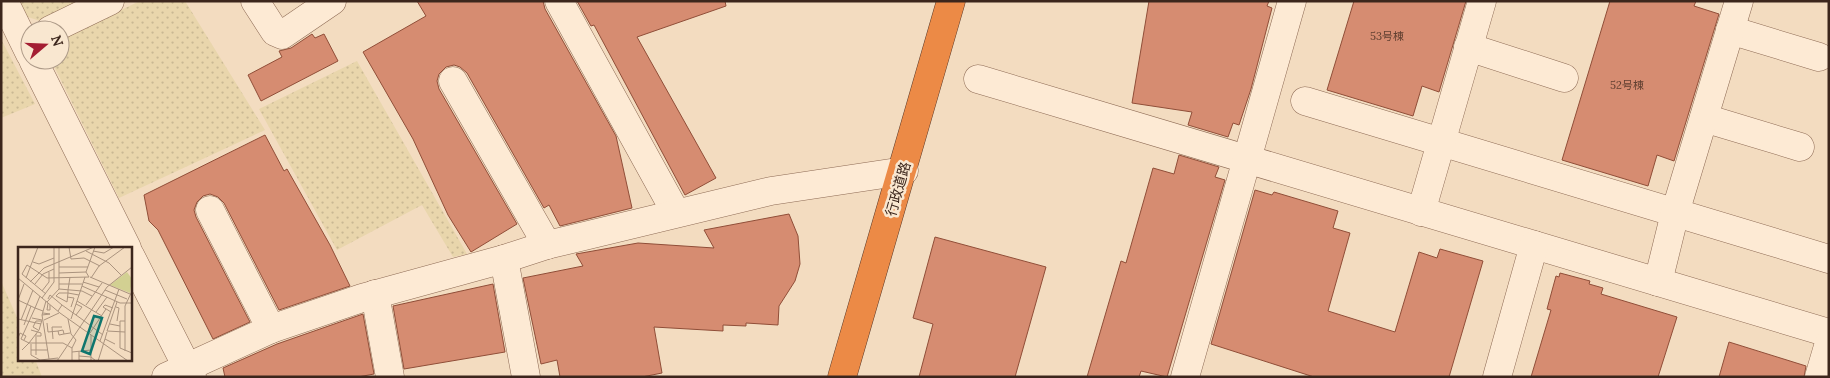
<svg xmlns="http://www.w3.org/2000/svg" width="1830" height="378" viewBox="0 0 1830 378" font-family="Lora,'Noto Sans JP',serif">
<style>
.farmland{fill:url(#farmland-dots)}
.building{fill:#d68c71;stroke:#904e38}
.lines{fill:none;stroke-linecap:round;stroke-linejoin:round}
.minor-casing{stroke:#8e6b55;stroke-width:29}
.highway-casing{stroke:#5b3a2a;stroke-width:29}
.minor{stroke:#fdead4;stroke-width:28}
.highway{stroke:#ec8a46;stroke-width:28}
.labels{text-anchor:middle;stroke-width:5;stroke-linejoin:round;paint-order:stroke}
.number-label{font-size:11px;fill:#624031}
.street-label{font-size:14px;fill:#3c261c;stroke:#f9e7d0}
.inset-road{fill:none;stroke:#aa937e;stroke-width:1}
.view{fill:#0f766e;fill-opacity:0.15;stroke:#0f766e;stroke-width:2.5}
.inset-edge{fill:none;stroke:#3c261c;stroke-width:2.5}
</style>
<defs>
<pattern id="farmland-dots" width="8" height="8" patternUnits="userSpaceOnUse" patternTransform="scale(1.25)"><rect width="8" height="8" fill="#e9d6ac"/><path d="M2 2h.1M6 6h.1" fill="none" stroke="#c9b893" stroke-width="1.8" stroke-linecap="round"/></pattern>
</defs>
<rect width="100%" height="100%" fill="#f3dcc0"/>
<g class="farmland">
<path d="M18,1H80L40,21L25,16Z"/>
<path d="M140,1H185L265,130L119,198L51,60H60V39Z"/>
<path d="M1,39L35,104L1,118Z"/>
<path d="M357,61L467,254L453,257L422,205L337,250L259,109Z"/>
<path d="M1,281L19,322V359H35L42,377H1Z"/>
</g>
<g class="building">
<path d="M417,1H543L545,9L616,136L632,208L560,226L549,205L544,208L467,73L460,67L454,65L446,67L439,74L437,81L439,89L517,224L471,252L448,215L413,139L363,52L426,16Z"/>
<path d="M577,1H725L726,6L637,37L716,178L685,195L594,25L591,26Z"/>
<path d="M1149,1H1269L1267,6L1272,8L1251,89L1239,125L1233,123L1228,137L1188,125L1192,112L1132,103Z"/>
<path d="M1354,1H1466L1439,92L1422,86L1413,116L1327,90Z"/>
<path d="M1610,1H1696L1694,6L1719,14L1674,161L1657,155L1648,186L1562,160Z"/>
<path d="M312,34L315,38L324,34L338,61L261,101L248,75L282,57L279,51L291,48Z"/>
<path d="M265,135L284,171L287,169L330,245L350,286L279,310L224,203L218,197L210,194L203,196L197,202L194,210L196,217L250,322L213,339L158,230L149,221L144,195Z"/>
<path d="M1179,155L1219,167L1215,177L1225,180L1167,377L1141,371L1139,377H1087L1121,261L1126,263L1153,168L1174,174Z"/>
<path d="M1255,190L1272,195L1274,192L1338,211L1333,228L1350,233L1328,311L1395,332L1419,252L1437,258L1440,249L1483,261L1449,377H1314L1211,344Z"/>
<path d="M789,214L798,236L800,264L795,281L779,306L778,325L746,323V326L723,325V331L654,327L662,373L642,377H560L557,360L541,364L523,278L583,266L576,254L638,243L714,248L704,230Z"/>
<path d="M935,237L1046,267L1015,377H919L933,324L913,318Z"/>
<path d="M1560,273L1590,281L1589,284L1603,288L1601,294L1677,317L1658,377H1531L1551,310L1547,309L1556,276L1559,277Z"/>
<path d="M493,284L505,352L404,369L393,306Z"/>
<path d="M363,314L374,374L358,377H225L223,368L277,344Z"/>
<path d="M1729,342L1806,366L1804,377H1719Z"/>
</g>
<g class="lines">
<defs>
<g id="minor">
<path d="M4,1L30,54"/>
<path d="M255,1L275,32L282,35L332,1"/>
<path d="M559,1L676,213"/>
<path d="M50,30L110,1"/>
<path d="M1730,30L1819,57"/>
<path d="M1468,47L1564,78"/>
<path d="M33,60L127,248"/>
<path d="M978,79L1829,333"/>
<path d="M453,81L547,245"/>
<path d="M1305,101L1829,259"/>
<path d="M1704,118L1800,147"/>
<path d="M210,210L271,329"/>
<path d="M1421,212L1482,1"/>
<path d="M130,255L192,377"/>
<path d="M504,259L526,377"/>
<path d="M1658,282L1675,213L1739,1"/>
<path d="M375,294L390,377"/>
<path d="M166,377L271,329L362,298L504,259L547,245L771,191L904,171"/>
<path d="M1185,377L1292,1"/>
<path d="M1497,377L1534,245"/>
<path d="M1819,377L1829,343"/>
</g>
<path id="highway" d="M842,377L951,1"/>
</defs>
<use href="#minor" class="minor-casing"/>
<use href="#highway" class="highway-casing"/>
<use href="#minor" class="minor"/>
<use href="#highway" class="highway"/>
</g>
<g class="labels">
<g class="number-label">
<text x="1387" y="40">53号棟</text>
<text x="1627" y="89">52号棟</text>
</g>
<g class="street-label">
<text transform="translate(898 189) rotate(-74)" y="5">行政道路</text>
</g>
</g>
<g transform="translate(18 247)">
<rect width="114" height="114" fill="#f3dcc0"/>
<path d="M109,25L114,32L112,46L92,38Z" fill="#d2d092"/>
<path class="inset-road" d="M51,0L53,12L66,11L82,19M68,4L91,16L103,28M75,4L86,6L96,0M15,15L21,17L36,11M41,20H70M68,25L77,0M52,30L50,43V46L49,55L38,49L41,46H50L61,48M72,30L112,47M0,31L42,66L110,114M8,31L20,0M73,31L81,19L107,0M12,35L26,21L76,0M65,35L81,40M17,37L25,27L36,22M41,37H64M64,39L102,56H114M41,42L64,44L74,49M87,43L109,52M24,44L31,35V25M28,47L4,27L9,18L29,31L71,30L68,25L41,26M49,50L56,51L53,60M24,51L36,35V0M30,52L32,48L44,58M0,53L17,61L22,49M0,53L6,37M28,54L24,68L31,112M59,54L84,69M29,55L41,42V0M99,55L89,84L107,85M30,56L29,63H32V58M58,57L64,60L58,68M68,58L84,36M98,60L101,61L99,74M40,64L44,58L65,73M78,65L89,50M93,65L85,60L87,58L95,61M24,68L32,67L25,66M14,71L24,73L21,83L11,96H45L54,101V114M0,72L23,77M50,72L53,87L58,93L54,101M53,72L67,30M3,73L15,43M26,73L41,66M65,73L85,88M29,76L30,85L40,84M92,77L102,79V74H107M6,78L13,59M102,79V101L114,106M13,83L23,86V89H19M20,83L15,80L18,74H23M89,85L87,92L97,97M72,86L88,62M46,87L45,83L40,84L41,88L46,87L52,86M0,91L2,86L8,89L6,93M35,92L34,80H44M82,94L101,42M13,97V108L22,113L40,111M4,103L11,96L3,92L17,61L25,64M13,103H29M61,104V113L71,114M107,104V59L114,44M54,105L73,103M18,108V87M61,109L73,110L78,114M39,114L89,40L114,20M73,114V88M80,114L87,92"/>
<path class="view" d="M76,69L84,71L72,107L64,104Z"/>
<rect width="114" height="114" class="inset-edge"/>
</g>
<rect width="1830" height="378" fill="none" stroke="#3c261c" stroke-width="5"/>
<g transform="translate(45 45) rotate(71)"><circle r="24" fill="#f9e7d0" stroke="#ad9a88"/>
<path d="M0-4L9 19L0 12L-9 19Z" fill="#a41e33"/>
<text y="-8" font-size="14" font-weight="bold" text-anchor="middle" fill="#3c261c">N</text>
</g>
</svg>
